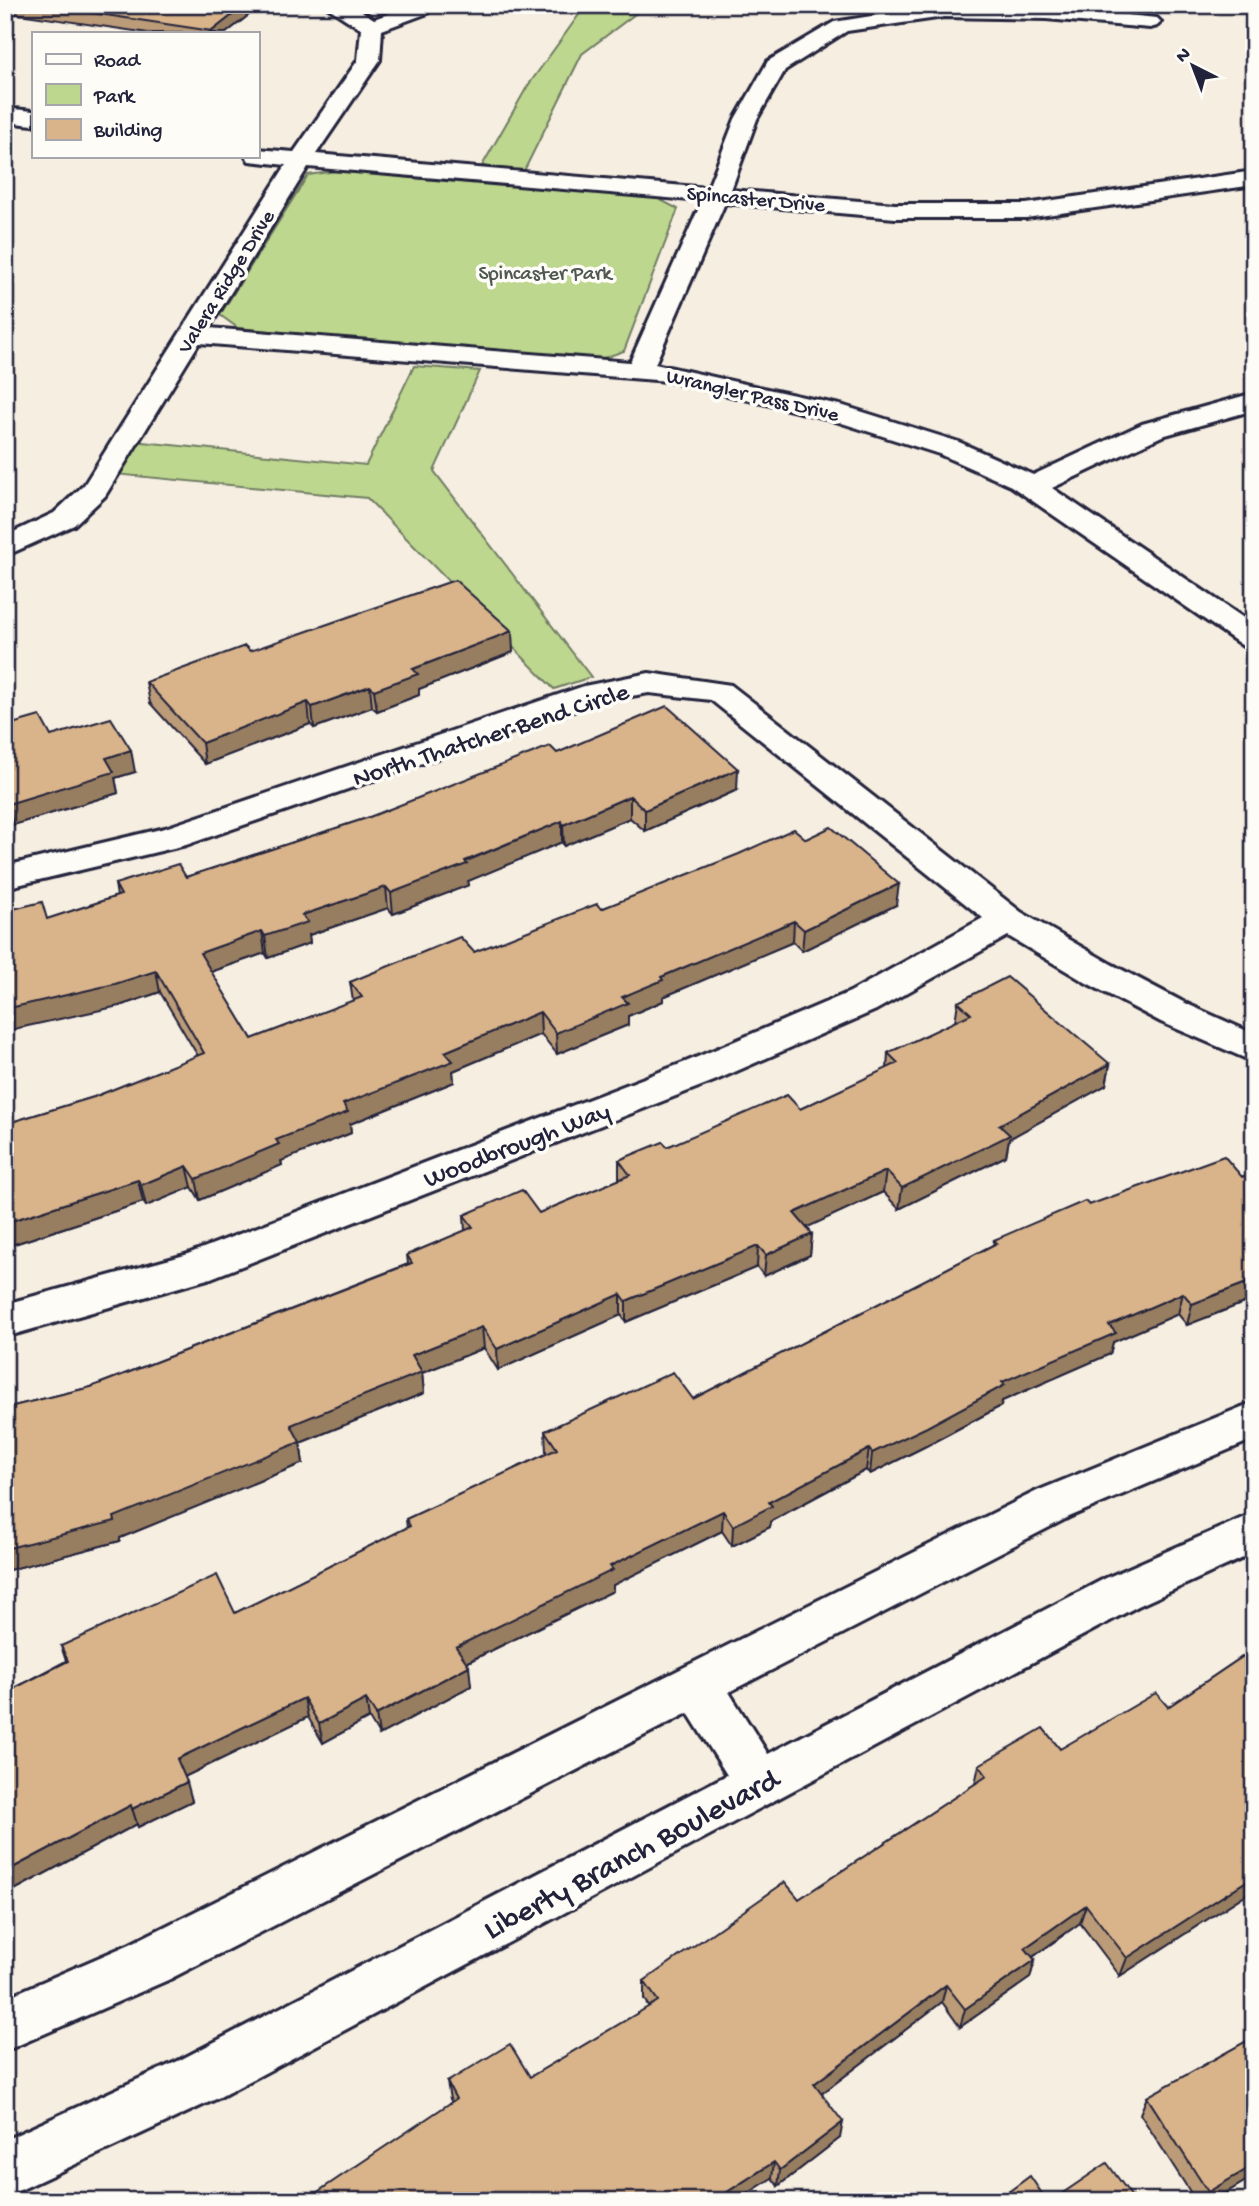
<svg xmlns="http://www.w3.org/2000/svg" width="1259" height="2206" viewBox="0 0 1259 2206" font-family="'Gochi Hand',sans-serif">
<style>
.green{fill:#bdd78e;stroke:#707c64;stroke-width:2}
.lines{fill:none;stroke-linecap:round;stroke-linejoin:round}
.minor-casing{stroke:#22223b;stroke-width:6}
.minor{fill:#fdfcf7;fill-rule:evenodd}
.wall{fill:#bb9b78;stroke:#22223b;stroke-width:2}
.shaded-wall{fill:#987e61;stroke:#22223b;stroke-width:2}
.building{fill:#d9b48b;stroke:#22223b;stroke-width:2}
.labels{text-anchor:middle;stroke-width:7;stroke-linejoin:round;paint-order:stroke}
.far-street-label{font-size:21px;fill:#22223b;stroke:#fdfcf7}
.far-park-label{font-size:21px;fill:#505854;stroke:#fdfcf7}
.street-label{font-size:26px;fill:#22223b;stroke:#fdfcf7}
.near-street-label{font-size:32px;fill:#22223b;stroke:#fdfcf7}
</style>
<rect width="100%" height="100%" fill="#f6eee1"/>
<filter id="ink" filterUnits="userSpaceOnUse"><feTurbulence type="fractalNoise" baseFrequency=".0143" numOctaves="2"/><feDisplacementMap in="SourceGraphic" scale="14" xChannelSelector="R" yChannelSelector="G"/><feConvolveMatrix kernelMatrix="1 2 1 2 8 2 1 2 1" color-interpolation-filters="sRGB"/></filter>
<g filter="url(#ink)">
<g class="green">
<path d="M586,5H647L582,54L524,171L482,166L527,87Z"/>
<path d="M337,171L655,197L678,209L624,351L595,361L238,328L220,315L308,175Z"/>
<path d="M414,366L480,371L434,471L591,677L554,689L367,498L114,474L133,441L366,465Z"/>
</g>
<g class="lines">
<defs>
<g id="minor">
<path d="M324,5H352L374,19L412,5H432L428,13L382,30L380,60L316,154L708,188L735,119L768,61L834,22L940,5L1046,7L1157,18L1161,22L1157,26L1150,28L1046,19L944,17L847,31L785,70L757,119L731,190L895,204H1026L1254,171V185L1026,218H895L725,203L655,364L844,406L959,442L1033,475L1142,424L1254,393V410L1162,436L1052,488L1254,625V648L1243,646L1011,486L939,454L826,418L668,381L199,343L105,496L74,525L5,556V536L54,513L84,485L286,165L249,161L246,156H257V149L294,152L358,60L361,29ZM308,167L702,201L630,362L209,328Z"/>
<path d="M5,108L33,111V125L5,122Z"/>
<path d="M649,673L731,685L1021,912L1111,964L1187,1004L1254,1034V1062L1161,1022L1085,982L1008,936L876,1010L714,1081L211,1278L5,1337V1304L185,1255L688,1061L850,992L983,918L711,700L649,693L602,701L186,845L5,888V866L165,828L584,686Z"/>
<path d="M1254,1402V1439L1069,1517L729,1692L768,1754L1106,1578L1254,1513V1553L1138,1606L216,2099L5,2197V2140L178,2061L727,1775L688,1713L168,1980L5,2051V1998L130,1944L1037,1491Z"/>
</g>
</defs>
<use href="#minor" class="minor-casing"/>
<use href="#minor" class="minor"/>
</g>
<g class="wall">
<path d="M5,5H249L250,14L226,33H148L5,12Z"/>
<path d="M250,651L513,652L419,689V695L377,711L372,707L314,728L310,724L205,764L150,703L146,682Z"/>
<path d="M5,726L51,736L135,772L115,778L118,793L13,825L11,822L5,823Z"/>
<path d="M557,753L737,790L645,831L630,818L564,846L562,842L468,881L469,885L393,914L388,908L309,935L310,943L268,958L265,953L211,972L252,1039L353,1001L350,982L474,952L806,839L896,905L802,951L793,942L663,997V1001L628,1016V1025L557,1054L541,1034L453,1071L454,1082L350,1124L351,1133L281,1161L282,1165L200,1200L192,1187L146,1206L143,1202L5,1247V1124L94,1097L198,1056L160,992L119,1006L47,919L117,896L115,884L186,877L367,818Z"/>
<path d="M958,1002L1110,1064L1106,1085L1009,1139L1006,1156L899,1209L883,1192L807,1227L812,1234L810,1255L764,1276L757,1267L626,1322L621,1315L498,1370L484,1348L422,1373L424,1393L300,1443L303,1463L120,1538V1541L5,1571V1408L91,1387L408,1264L407,1255L465,1231L464,1215L539,1213L619,1180V1160L800,1109L887,1069L888,1053L955,1022Z"/>
<path d="M1254,1174V1299L1187,1325L1178,1314L1113,1342L1110,1354L1002,1401L1001,1406L924,1447L870,1474L866,1470L771,1521L770,1527L732,1546L722,1531L613,1585V1591L466,1663L471,1686L379,1735L369,1718L323,1743L308,1717L184,1777L192,1801L138,1827L137,1824L5,1895V1693L66,1661L61,1646L235,1613L407,1528L406,1519L547,1454L546,1452L545,1431L693,1399L993,1245L994,1240L1089,1205Z"/>
<path d="M1254,1649V1889L1120,1976L1080,1923L1033,1957L1035,1960L1030,1978L960,2027L942,2002L821,2094L840,2138L778,2186L772,2178L452,2102L450,2099L447,2082L530,2077L649,2007L644,1999V1981L799,1899L975,1784L979,1765L1060,1749L1168,1707Z"/>
<path d="M1254,2037V2176L1212,2201H1196L1140,2114L1147,2097Z"/>
</g>
<g class="shaded-wall">
<path d="M245,5H249L250,14L226,33H213L212,31Z"/>
<path d="M512,631L513,652L419,689V695L377,711L374,690L413,669Z"/>
<path d="M370,686L372,707L314,728L312,707Z"/>
<path d="M308,702L310,724L205,764L202,743Z"/>
<path d="M131,750L135,772L115,778L118,793L13,825L8,804L106,758Z"/>
<path d="M738,769L737,790L645,831V810Z"/>
<path d="M630,796V818L564,846L563,825Z"/>
<path d="M5,801H6L11,822L5,823Z"/>
<path d="M562,821V842L468,881L469,885L393,914L391,893Z"/>
<path d="M899,884L896,905L802,951L804,930Z"/>
<path d="M386,887L388,908L309,935L310,943L268,958L265,936L302,915Z"/>
<path d="M794,921L793,942L663,997V1001L628,1016V1025L557,1054L556,1033L661,977Z"/>
<path d="M262,931L265,953L204,974L200,953Z"/>
<path d="M156,971L160,992L119,1006L5,1031V1009Z"/>
<path d="M540,1012L541,1034L453,1071L454,1082L350,1124L351,1133L281,1161L282,1165L200,1200L196,1179L445,1052Z"/>
<path d="M1110,1064L1106,1085L1009,1139L1006,1156L899,1209L902,1188L999,1125Z"/>
<path d="M187,1166L192,1187L146,1206L141,1185Z"/>
<path d="M886,1171L883,1192L793,1234L794,1213Z"/>
<path d="M138,1180L143,1202L5,1247V1223Z"/>
<path d="M812,1234L810,1255L764,1276L766,1255Z"/>
<path d="M758,1246L757,1267L626,1322V1301Z"/>
<path d="M1254,1280V1299L1187,1325L1192,1304Z"/>
<path d="M1183,1293L1178,1314L1113,1342L1110,1354L1002,1401L1001,1406L924,1447L870,1474L872,1453L1002,1382L1109,1325Z"/>
<path d="M621,1294V1315L498,1370L497,1349Z"/>
<path d="M482,1327L484,1348L422,1373L424,1393L300,1443L303,1463L120,1538V1541L5,1571V1549L114,1517L291,1425L412,1355Z"/>
<path d="M869,1449L866,1470L771,1521L770,1527L732,1546L733,1526L769,1502Z"/>
<path d="M723,1511L722,1531L613,1585V1591L459,1666L456,1647L610,1566Z"/>
<path d="M469,1666L471,1686L379,1735L376,1715Z"/>
<path d="M304,1698L308,1717L182,1778L177,1759Z"/>
<path d="M366,1699L369,1718L323,1743L319,1724Z"/>
<path d="M187,1782L192,1801L138,1827L132,1809Z"/>
<path d="M131,1805L137,1824L5,1895V1872Z"/>
<path d="M1254,1876V1889L1120,1976L1127,1958Z"/>
<path d="M1086,1905L1080,1923L1020,1966L1025,1948Z"/>
<path d="M1035,1960L1030,1978L960,2027L965,2009Z"/>
<path d="M946,1985L942,2002L812,2101L814,2084Z"/>
<path d="M843,2122L840,2138L778,2186L780,2170Z"/>
<path d="M774,2162L772,2178L736,2201H713Z"/>
<path d="M1254,2165V2176L1212,2201H1204L1208,2192Z"/>
</g>
<g class="building">
<path d="M39,5H245L212,31Z"/>
<path d="M455,580L512,631L413,669L418,674L374,690L370,686L312,707L308,702L202,743L146,682L245,646L250,651Z"/>
<path d="M667,706L738,769L645,810L630,796L563,825L562,821L465,861L467,864L391,893L386,887L302,915L308,922L265,936L262,931L200,953L252,1039L362,997L350,982L460,937L474,952L597,904L601,909L739,854L794,829L806,839L831,827L899,884L804,930L794,921L661,977L663,980L622,997L628,1003L556,1033L540,1012L445,1052L453,1061L343,1104L348,1112L276,1140L279,1144L196,1179L187,1166L141,1185L138,1180L5,1223V1124L94,1097L204,1053L156,971L115,984L5,1009V911L42,902L47,919L121,895L115,884L178,864L186,877L367,818L550,746L557,753Z"/>
<path d="M40,716L51,736L111,718L131,750L106,758L114,772L8,804L6,801H5V726Z"/>
<path d="M1007,977L1110,1064L999,1125L1010,1135L902,1188L886,1171L794,1213L812,1234L766,1255L758,1246L626,1301L621,1294L497,1349L482,1327L412,1355L422,1372L291,1425L300,1442L114,1517L115,1521L5,1549V1408L91,1387L412,1263L407,1255L473,1227L464,1215L522,1190L539,1213L630,1175L619,1160L663,1142L667,1147L787,1095L800,1109L898,1063L888,1053L971,1014L958,1002Z"/>
<path d="M1224,1156L1242,1177L1254,1174V1280L1192,1304L1183,1293L1109,1325L1116,1333L1002,1382L1005,1385L927,1427L872,1453L869,1449L769,1502L772,1506L733,1526L723,1511L610,1566L613,1570L456,1647L469,1666L376,1715L366,1699L319,1724L304,1698L177,1759L187,1782L132,1809L131,1805L5,1872V1693L68,1661L61,1646L217,1575L235,1613L410,1526L406,1519L557,1449L545,1431L673,1372L693,1399L997,1243L994,1240L1085,1201L1089,1205Z"/>
<path d="M1254,1649V1876L1127,1958L1086,1905L1025,1948L1035,1960L965,2009L946,1985L814,2084L843,2122L780,2170L774,2162L713,2201H304L456,2099L447,2082L510,2044L530,2077L658,2001L644,1981L785,1882L799,1899L987,1776L979,1765L1043,1728L1060,1749L1156,1693L1168,1707Z"/>
<path d="M1254,2037V2165L1208,2192L1147,2097Z"/>
<path d="M1107,2163L1135,2201H1051Z"/>
<path d="M1030,2176L1047,2201H996Z"/>
<path d="M224,2195L226,2201H214Z"/>
</g>
</g>
<g class="labels">
<g class="far-street-label">
<text transform="translate(756 198) rotate(5)" y="7">Spincaster Drive</text>
<text transform="translate(225 281) rotate(-58)" y="7">Valera Ridge Drive</text>
<text transform="translate(753 394) rotate(13)" y="7">Wrangler Pass Drive</text>
</g>
<g class="far-park-label">
<text x="545" y="279">Spincaster Park</text>
</g>
<g class="street-label">
<text transform="translate(490 733) rotate(-18)" y="9">North Thatcher Bend Circle</text>
<text transform="translate(516 1143) rotate(-21)" y="9">Woodbrough Way</text>
</g>
<g class="near-street-label">
<text transform="translate(630 1852) rotate(-28)" y="11">Liberty Branch Boulevard</text>
</g>
</g>
<rect width="1259" height="2206" fill="none" stroke="#fdfcf7" stroke-width="28"/>
<rect x="14" y="14" width="1231" height="2178" fill="none" stroke="#22223b" stroke-width="2.5" filter="url(#ink)"/>
<rect x="32" y="32" width="228" height="126" fill="#fdfcf7" stroke="#a5a5ac" stroke-width="2"/>
<rect x="46" y="54" width="35" height="10" fill="#fdfcf7" stroke="#a5a5ac" stroke-width="2"/>
<text x="94" y="66" font-size="21" fill="#22223b">Road</text>
<rect x="46" y="84" width="35" height="21" fill="#bdd78e" stroke="#a5a5ac" stroke-width="2"/>
<text x="94" y="102" font-size="21" fill="#22223b">Park</text>
<rect x="46" y="119" width="35" height="21" fill="#d9b48b" stroke="#a5a5ac" stroke-width="2"/>
<text x="94" y="136" font-size="21" fill="#22223b">Building</text>
<g transform="translate(1193 66) rotate(318)" stroke="#fdfcf7" stroke-width="5" paint-order="stroke">
<path d="M0-5L12 26L0 18L-12 26Z" fill="#22223b"/>
<text y="-10" font-size="19" font-weight="bold" text-anchor="middle" fill="#22223b">N</text>
</g>
</svg>
